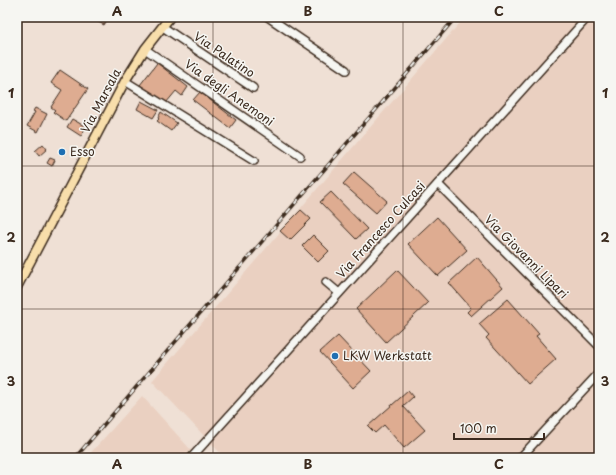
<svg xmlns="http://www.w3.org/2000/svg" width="616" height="475" viewBox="0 0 616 475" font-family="'Playpen Sans',sans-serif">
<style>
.built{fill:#ead0c1}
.building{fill:#deac91;stroke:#3b2a1e}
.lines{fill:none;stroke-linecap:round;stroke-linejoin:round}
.minor-casing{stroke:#3b2a1e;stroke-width:10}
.major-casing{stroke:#3b2a1e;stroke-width:11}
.minor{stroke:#f6f6f2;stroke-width:7}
.major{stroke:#f8deab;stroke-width:8}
.rail-casing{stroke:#3b2a1e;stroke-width:3.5}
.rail{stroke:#f6f6f2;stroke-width:2;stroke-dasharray:6;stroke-linecap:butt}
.grid{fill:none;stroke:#3b2a1e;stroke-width:1;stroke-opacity:0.55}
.poi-dot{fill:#1f6fb2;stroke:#f6f6f2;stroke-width:1.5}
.labels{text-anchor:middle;stroke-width:3;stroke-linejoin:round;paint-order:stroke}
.street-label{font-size:12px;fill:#3b2a1e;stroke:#f6f6f2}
.poi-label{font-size:12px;fill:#3b2a1e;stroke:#f6f6f2;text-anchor:start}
.neatline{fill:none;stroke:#3b2a1e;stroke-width:1.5}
.grid-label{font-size:13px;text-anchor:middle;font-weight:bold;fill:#3b2a1e}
</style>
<rect width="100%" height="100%" fill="#efe0d5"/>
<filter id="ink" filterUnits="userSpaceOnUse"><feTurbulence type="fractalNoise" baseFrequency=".025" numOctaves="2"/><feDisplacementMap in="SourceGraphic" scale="8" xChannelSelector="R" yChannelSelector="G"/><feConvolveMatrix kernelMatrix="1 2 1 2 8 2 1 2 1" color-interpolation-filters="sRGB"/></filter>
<g filter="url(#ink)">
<g class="built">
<path d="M465,17H599V458H225L152,381Z"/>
<path d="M142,396L191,450L184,458H86Z"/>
</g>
<g class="building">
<path d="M89,17H109L104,25Z"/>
<path d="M157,63L188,87L182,96L176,91L166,103L140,85Z"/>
<path d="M60,70L88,89L66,121L53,112L55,110L51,107L62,90L51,83Z"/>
<path d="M200,92L236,120L230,128L193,100Z"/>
<path d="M141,101L158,110L153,118L137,109Z"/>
<path d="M35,108L47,114L38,132L27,126L35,112L33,111Z"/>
<path d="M161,112L177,123L171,131L157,121L159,119L158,118Z"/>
<path d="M72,119L86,127L81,136L67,127Z"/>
<path d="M43,144L47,149L39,156L35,151Z"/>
<path d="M50,158L55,160L52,166L47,163Z"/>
<path d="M354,172L387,201L376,213L343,184Z"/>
<path d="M331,192L367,229L356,239L320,202Z"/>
<path d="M301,210L311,219L290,240L280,231Z"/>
<path d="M437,217L467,250L438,276L408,244Z"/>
<path d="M313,235L329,251L318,262L302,246Z"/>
<path d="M477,257L503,287L471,316L467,312L471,308L449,283Z"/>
<path d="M397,270L428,303L386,342L356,309Z"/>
<path d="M508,299L539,334L536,336L556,359L528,384L486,338L489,335L479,324Z"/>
<path d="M338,336L371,371L353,388L320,352Z"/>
<path d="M408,391L413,397L403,406L425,430L404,448L384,425L375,433L368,426Z"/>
<path d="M599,416V426L594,421Z"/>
</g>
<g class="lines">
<defs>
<g id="minor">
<path d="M268,17L346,70"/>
<path d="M163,27L253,88"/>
<path d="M145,49L300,156"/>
<path d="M125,81L254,161"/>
<path d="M438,184L599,346"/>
<path d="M326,282L339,293"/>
<path d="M191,458L588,17"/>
<path d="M520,458L599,373"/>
</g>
<path id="major" d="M17,287L125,81L145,49L170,17"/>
</defs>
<use href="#minor" class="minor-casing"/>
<use href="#major" class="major-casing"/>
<use href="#minor" class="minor"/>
<use href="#major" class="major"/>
<defs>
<path id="rail" d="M75,458L456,17"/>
</defs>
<use href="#rail" class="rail-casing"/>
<use href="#rail" class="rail"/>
</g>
</g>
<path class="grid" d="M213,17V458M403,17V458M17,166H599M17,309H599"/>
<g class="poi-dot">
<circle cx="62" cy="152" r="4"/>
<circle cx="335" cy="356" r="4"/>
</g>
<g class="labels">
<g class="street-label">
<text transform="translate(224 55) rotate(34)" y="4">Via Palatino</text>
<text transform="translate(229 93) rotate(35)" y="4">Via degli Anemoni</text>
<text transform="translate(101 101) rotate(-62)" y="4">Via Marsala</text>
<text transform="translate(381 230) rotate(-48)" y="4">Via Francesco Culcasi</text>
<text transform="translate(526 257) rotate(45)" y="4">Via Giovanni Lipari</text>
</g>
<g class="poi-label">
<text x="70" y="156">Esso</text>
<text x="343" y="360">LKW Werkstatt</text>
</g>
</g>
<rect width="616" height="475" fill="none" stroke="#f6f6f2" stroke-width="44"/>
<path d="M454 433v6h90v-6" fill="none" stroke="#3b2a1e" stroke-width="2"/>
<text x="460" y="433" font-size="12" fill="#3b2a1e" stroke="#f6f6f2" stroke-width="3" paint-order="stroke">100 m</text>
<rect x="22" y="22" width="572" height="431" class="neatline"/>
<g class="grid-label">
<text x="117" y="16">A</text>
<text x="308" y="16">B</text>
<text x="499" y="16">C</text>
<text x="11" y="98">1</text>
<text x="605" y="98">1</text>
<text x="11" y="242">2</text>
<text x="605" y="242">2</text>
<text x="11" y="386">3</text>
<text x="605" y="386">3</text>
<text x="117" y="469">A</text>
<text x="308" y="469">B</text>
<text x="499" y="469">C</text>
</g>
</svg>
